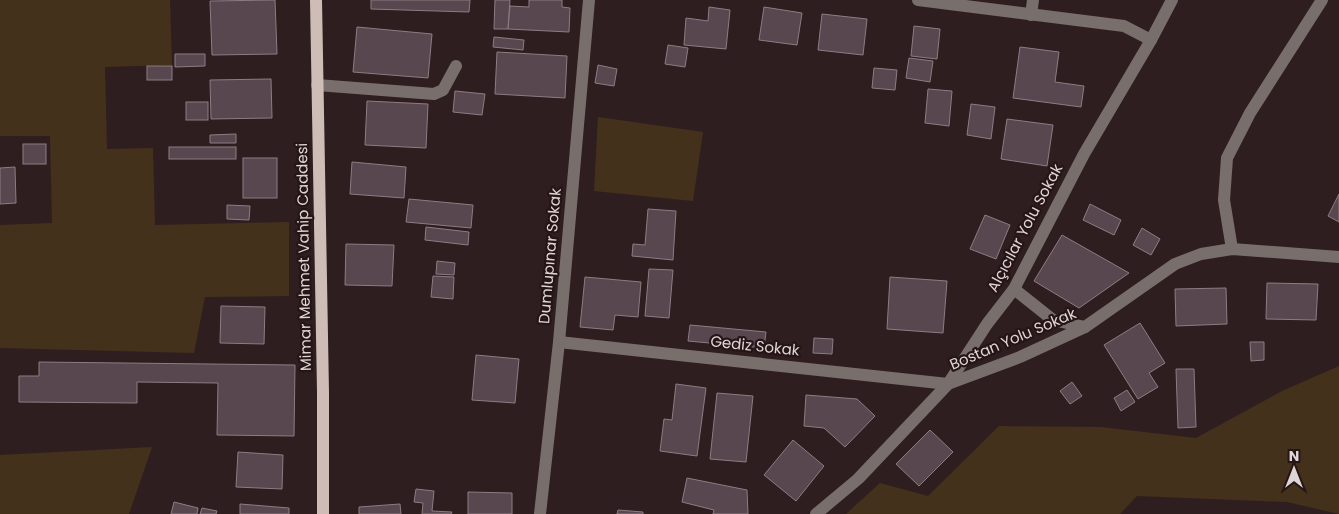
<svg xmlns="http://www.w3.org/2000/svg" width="1339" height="514" viewBox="0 0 1339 514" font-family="Poppins,sans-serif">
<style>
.green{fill:#44311c}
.building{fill:#58474f;stroke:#8e7c84}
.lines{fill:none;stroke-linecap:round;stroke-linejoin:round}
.minor{stroke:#786f6c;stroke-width:12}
.major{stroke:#cebcb6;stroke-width:12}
.labels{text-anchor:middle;stroke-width:4.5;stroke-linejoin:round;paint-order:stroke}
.street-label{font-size:15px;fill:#e0d5d5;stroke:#251516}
</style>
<rect width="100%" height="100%" fill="#2f1e1f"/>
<g class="green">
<path d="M0,0H170L172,65L105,67L107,149L153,148L155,225L289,222V296L205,297L194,353L0,348V225L52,223L50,136H0Z"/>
<path d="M598,117L703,132L693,201L594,191Z"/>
<path d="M1339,366V514L1287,502L1137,496L1120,514H846L880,483L928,496L999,426L1101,427L1196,438L1282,391Z"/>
<path d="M152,447L129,514H0V455Z"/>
</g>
<g class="building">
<path d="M275,0L277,54L212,55L210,1Z"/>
<path d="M371,0H470L469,12L371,9Z"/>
<path d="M495,0H510L508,29H494Z"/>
<path d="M529,0H562V7L570,8L569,32L508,29L510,6L529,7Z"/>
<path d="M709,7L730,10L726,49L684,45L686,18L708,21Z"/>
<path d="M764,7L802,13L797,45L759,40Z"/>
<path d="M822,14L867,19L863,55L818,50Z"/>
<path d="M914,26L940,29L937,59L911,56Z"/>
<path d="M357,27L432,34L428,78L353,72Z"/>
<path d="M494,37L524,40L523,50L493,47Z"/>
<path d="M668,45L688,48L685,67L665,64Z"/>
<path d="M1020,47L1059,52L1055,82L1084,86L1081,107L1013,98Z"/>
<path d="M497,52L567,56L565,98L495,94Z"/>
<path d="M175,54H205V66L175,67Z"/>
<path d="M909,58L933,61L930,82L906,78Z"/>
<path d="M598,65L617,69L614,86L595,83Z"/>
<rect x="147" y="66" width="25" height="14"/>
<path d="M874,68L897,70L895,90L872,88Z"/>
<path d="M271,79L272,118L211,119L210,80Z"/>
<path d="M928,89L952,91L949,126L925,123Z"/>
<path d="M455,91L485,94L482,115L453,112Z"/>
<path d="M367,101L428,104L426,148L365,145Z"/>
<rect x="186" y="102" width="22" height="18"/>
<path d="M971,104L995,107L991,139L967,135Z"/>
<path d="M1007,119L1053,125L1047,166L1001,159Z"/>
<path d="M236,134V143H210V135Z"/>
<rect x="23" y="144" width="23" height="20"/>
<rect x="169" y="147" width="67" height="12"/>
<rect x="243" y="158" width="34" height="40"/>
<path d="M352,162L406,167L404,198L350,194Z"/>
<path d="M15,167L16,203L0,204V168Z"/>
<path d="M1339,194V222L1328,216Z"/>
<path d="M409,199L473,205L471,228L406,222Z"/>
<path d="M1090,204L1121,220L1114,235L1083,220Z"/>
<path d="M227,205L250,206L249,220L227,219Z"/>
<path d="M648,209L676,211L673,260L632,256L633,244L645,245Z"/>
<path d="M985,215L1010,225L996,259L970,249Z"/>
<path d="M426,227L469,232L468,245L425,240Z"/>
<path d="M1142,228L1160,239L1151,255L1133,245Z"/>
<path d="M1062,235L1129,273L1079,308L1034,281Z"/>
<path d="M346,244L394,245L392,286L345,285Z"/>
<path d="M437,261L455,263L454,275L436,274Z"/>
<path d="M649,269L673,270L669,318L645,316Z"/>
<path d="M433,276L454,277L453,299L431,297Z"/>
<path d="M585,277L641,282L638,317L615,315L613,330L580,327Z"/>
<path d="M890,277L947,281L943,333L887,329Z"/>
<path d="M1267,283L1318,284L1316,320L1266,319Z"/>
<path d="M1226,288L1227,324L1176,326L1175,289Z"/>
<path d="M221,306L265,307L264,344L220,343Z"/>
<path d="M1140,323L1165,363L1149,373L1158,387L1138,399L1104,345Z"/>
<path d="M690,325L766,332L764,348L688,341Z"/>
<path d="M814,338L833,339L832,354L813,353Z"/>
<path d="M1250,342H1264V360L1251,361Z"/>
<path d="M476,355L519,359L515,403L472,400Z"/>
<path d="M39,362L295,365L294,436L217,435L218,383L137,382V403L19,402V376H39Z"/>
<path d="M1176,369H1194L1196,427L1178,428Z"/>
<path d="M1072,382L1082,396L1070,404L1060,391Z"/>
<path d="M676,384L706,388L697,456L660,451L664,419L672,420Z"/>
<path d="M1127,390L1135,402L1121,411L1114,398Z"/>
<path d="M717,393L753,396L746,462L710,459Z"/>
<path d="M806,395L857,399L875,416L845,447L824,428L804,426Z"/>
<path d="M930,430L953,452L919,486L896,464Z"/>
<path d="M793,440L824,466L796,501L764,475Z"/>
<path d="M238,452L283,455L282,489L236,487Z"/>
<path d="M687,478L747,490L748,514H713L714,510L682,502Z"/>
<path d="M416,489L434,491L432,511L452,512L451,514H422L423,503L414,502Z"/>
<path d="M468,492L512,493V514H468Z"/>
<path d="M174,502L198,508L197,514H171Z"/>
<path d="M240,504L289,508V514H240Z"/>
<path d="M400,504L401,514H359V507Z"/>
<path d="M202,508L217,511L216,514H200Z"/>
<path d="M618,510L643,512V514H617Z"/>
</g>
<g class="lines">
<g class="minor">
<path d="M918,0L1124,26L1151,40"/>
<path d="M1031,15L1033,0"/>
<path d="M317,85L434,94L443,90L456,66"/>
<path d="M1232,249L1224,200L1227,158L1250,113L1322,0"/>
<path d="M1014,289L1053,320L1085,327"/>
<path d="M559,342L948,384L1020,357L1085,327L1175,264L1201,254L1232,249L1339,257"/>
<path d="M540,514L559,342L589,0"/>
<path d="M816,514L858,479L948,384L987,324L1014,289L1084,154L1151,40L1172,0"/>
</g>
<path class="major" d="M316,0L323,392V514"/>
</g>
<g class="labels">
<g class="street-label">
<text transform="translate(1025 228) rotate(-62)" y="5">Alçıcılar Yolu Sokak</text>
<text transform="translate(550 256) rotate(-85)" y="5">Dumlupınar Sokak</text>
<text transform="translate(304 257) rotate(-91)" y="5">Mimar Mehmet Vahip Caddesi</text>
<text transform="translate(1013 339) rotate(-23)" y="5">Bostan Yolu Sokak</text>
<text transform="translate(755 346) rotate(6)" y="5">Gediz Sokak</text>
</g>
</g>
<g transform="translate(1294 469)" stroke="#251516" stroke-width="4" paint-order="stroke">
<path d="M0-4L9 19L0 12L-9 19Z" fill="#e0d5d5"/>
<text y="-8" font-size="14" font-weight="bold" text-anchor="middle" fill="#e0d5d5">N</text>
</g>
</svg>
